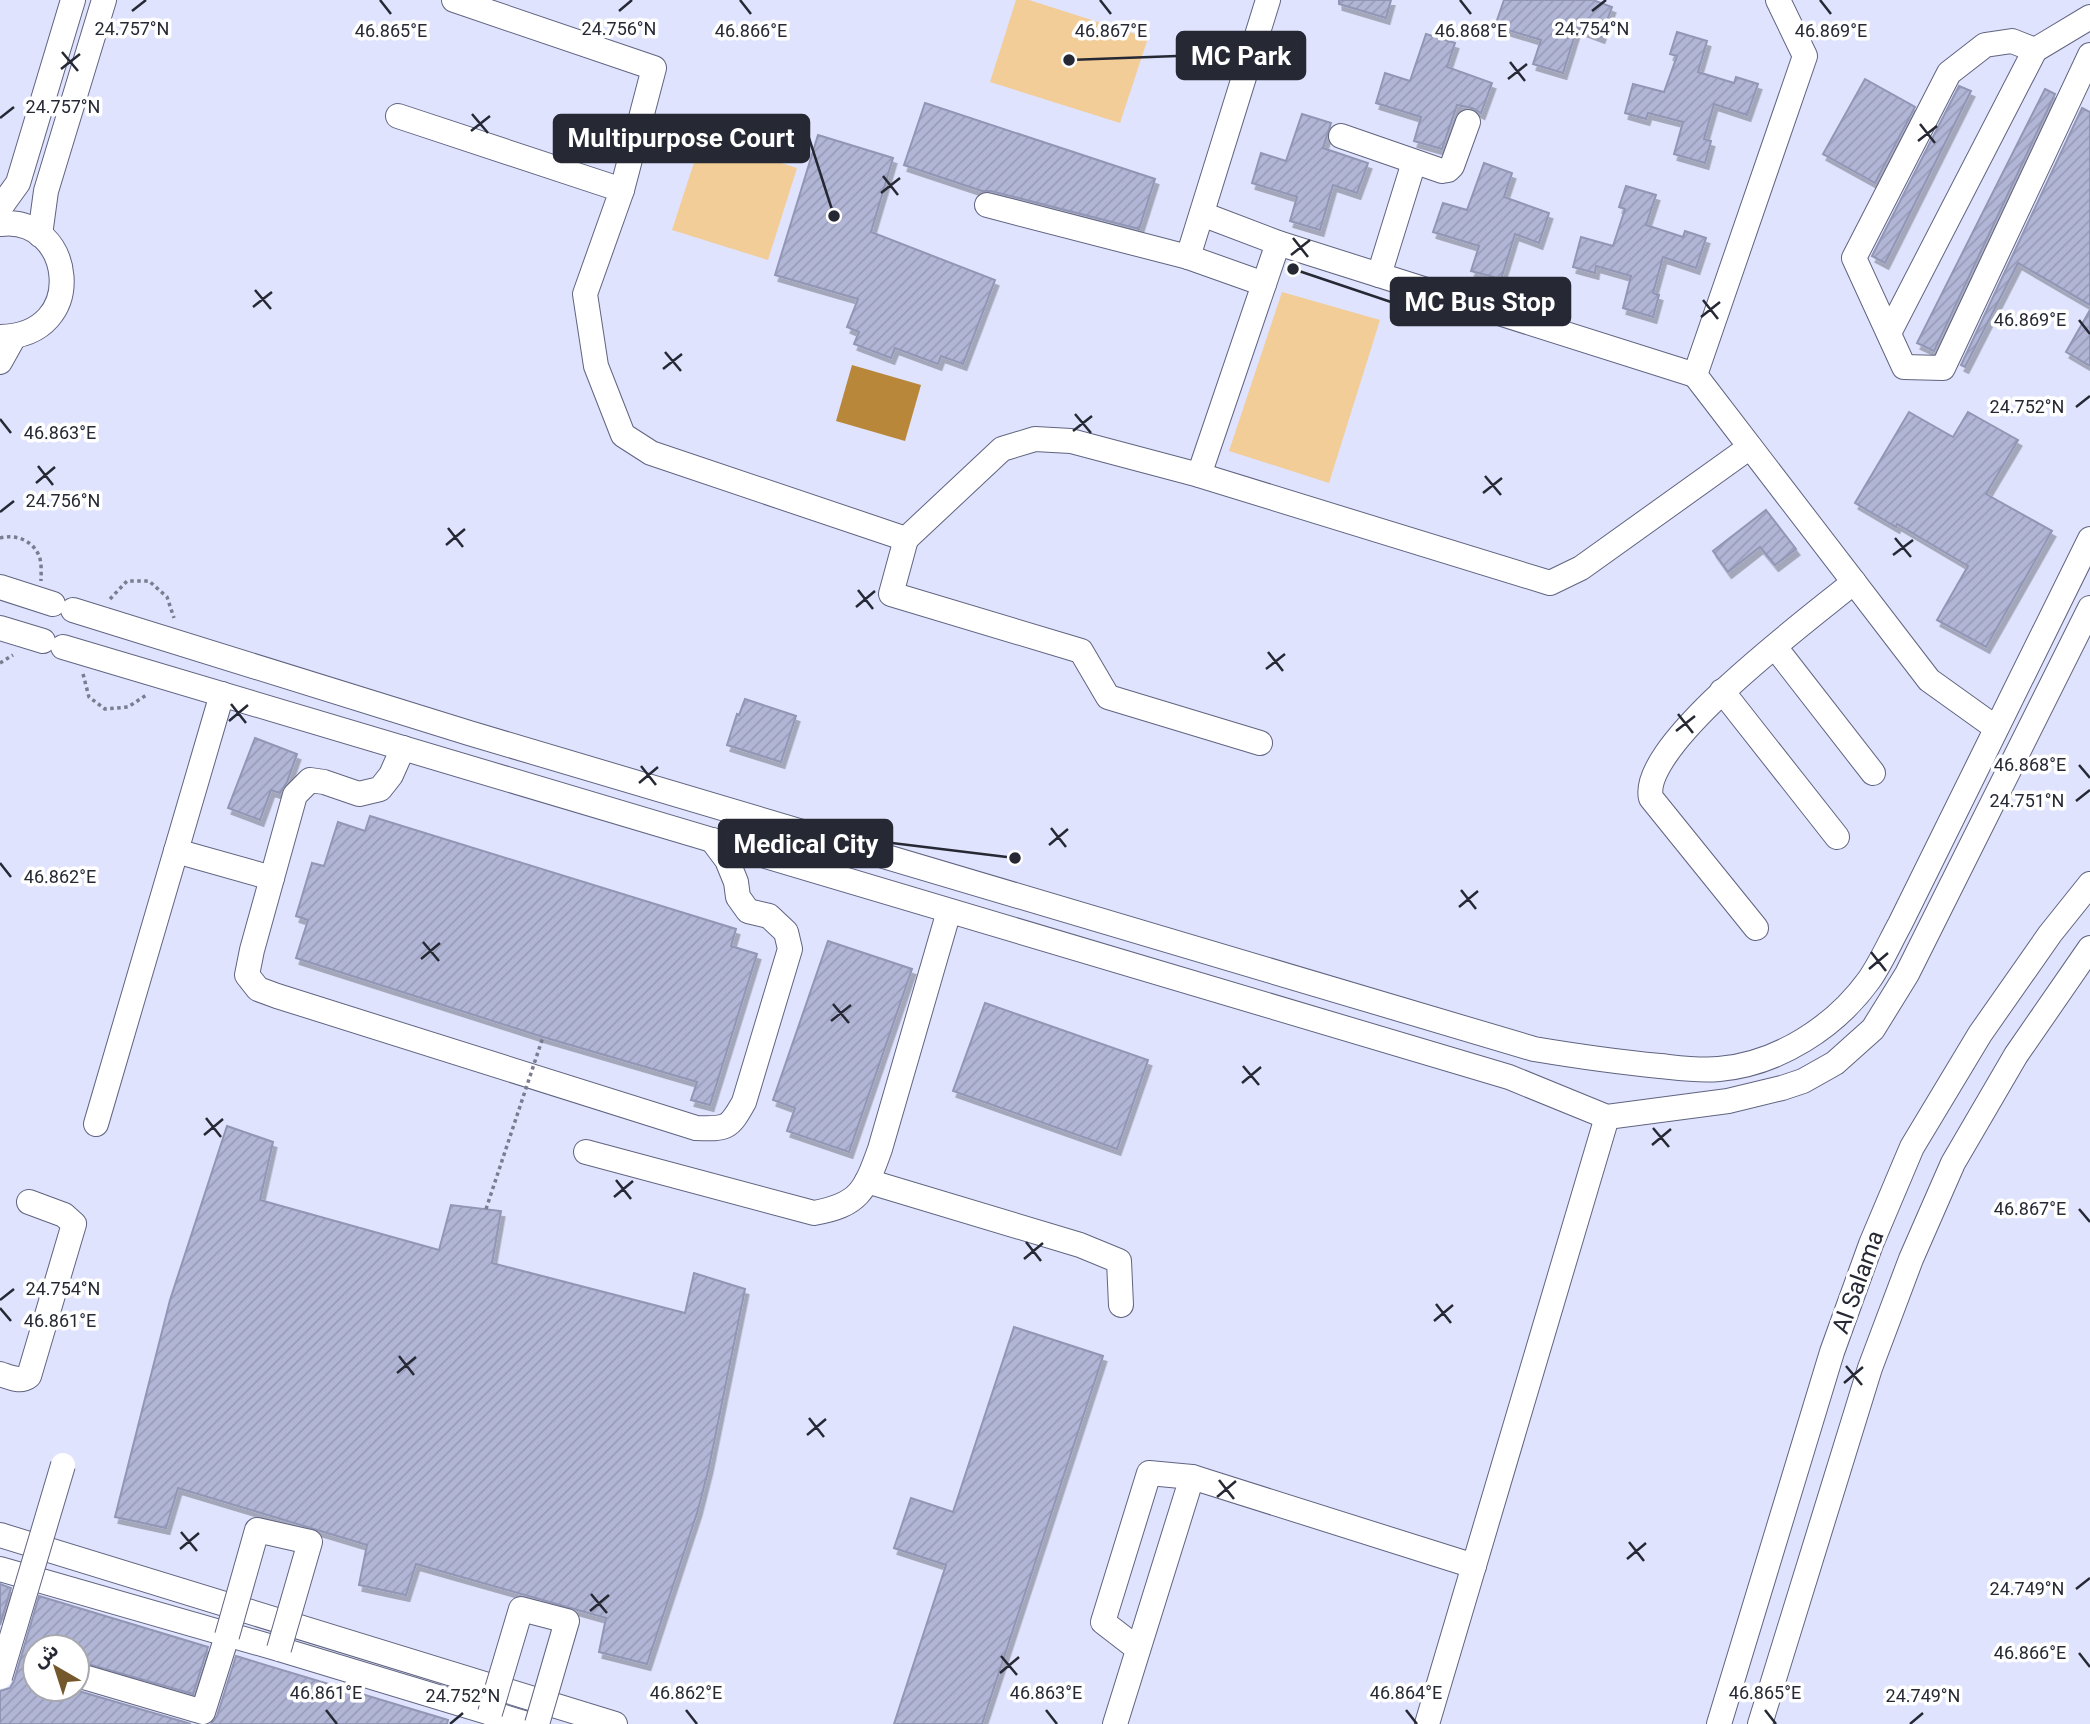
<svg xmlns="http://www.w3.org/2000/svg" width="2090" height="1724" viewBox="0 0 2090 1724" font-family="Roboto,'Noto Sans Arabic',sans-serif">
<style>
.green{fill:#f2cd98}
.water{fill:#b88739}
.building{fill:url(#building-hatch);stroke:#9296b5;stroke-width:2;filter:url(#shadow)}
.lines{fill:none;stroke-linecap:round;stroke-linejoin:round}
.minor-casing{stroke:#606480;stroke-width:26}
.path{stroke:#7a7d8f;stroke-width:3.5;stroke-dasharray:3.5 3.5;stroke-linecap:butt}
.minor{stroke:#fff;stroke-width:24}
.minor-bridge-casing{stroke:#606480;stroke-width:26;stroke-linecap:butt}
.path-bridge{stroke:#7a7d8f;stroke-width:3.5;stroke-dasharray:3.5 3.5;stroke-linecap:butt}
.minor-bridge{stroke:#fff;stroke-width:24}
.ticks{fill:none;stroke:#262834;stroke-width:2.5}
.labels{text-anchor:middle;stroke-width:7;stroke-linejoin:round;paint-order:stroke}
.street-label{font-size:24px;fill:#262834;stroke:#fff}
.ticks-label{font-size:18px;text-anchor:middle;fill:#262834;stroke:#fff;stroke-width:7;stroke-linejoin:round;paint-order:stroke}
.leader{fill:none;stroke:#262834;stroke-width:2.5}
.callout-dot{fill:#262834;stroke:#fff;stroke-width:2.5}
.callout{fill:#262834;stroke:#262834;stroke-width:2.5}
.callout-label{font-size:26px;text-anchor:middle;font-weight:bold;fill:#fff}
</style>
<defs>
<pattern id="building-hatch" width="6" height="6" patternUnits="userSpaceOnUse" patternTransform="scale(1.75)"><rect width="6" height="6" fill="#b2b6d6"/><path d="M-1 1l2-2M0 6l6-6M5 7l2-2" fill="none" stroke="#999cb8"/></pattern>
<filter id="shadow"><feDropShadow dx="3.5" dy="6" stdDeviation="0" flood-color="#0004"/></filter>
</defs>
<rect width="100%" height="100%" fill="#dfe3fd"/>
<g class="green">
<path d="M1016,0H1029L1148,38L1120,123L990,82Z"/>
<path d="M702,138L797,168L768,260L672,230Z"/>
<path d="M1282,292L1380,320L1329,483L1229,451Z"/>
</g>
<path class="water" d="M852,365L921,385L905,441L836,421Z"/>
<g class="building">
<path d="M1339,0H1391L1386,18L1339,4Z"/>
<path d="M1504,0H1593L1612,7L1601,37L1577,28L1563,73L1533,64L1541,40L1495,26Z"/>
<path d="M1677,32L1707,41L1698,72L1734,83L1736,77L1758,84L1747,115L1714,104L1704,139L1711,141L1705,163L1674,154L1683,122L1648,113L1646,119L1625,113L1633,84L1664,92L1677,56L1670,54Z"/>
<path d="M1426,34L1455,43L1447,67L1492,83L1481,113L1472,108L1457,105L1442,149L1414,141L1421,117L1376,103L1385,73L1410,81Z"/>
<path d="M1865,79L1915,107L1875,183L1823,154Z"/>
<path d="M1959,86L1971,91L1885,263L1872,256Z"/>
<path d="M2045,89L2055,94L1934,351L1917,343Z"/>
<path d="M925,103L1155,179L1139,229L991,191H982L904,165Z"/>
<path d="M2082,108L2090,112V305L2018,263L1965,367L1961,365Z"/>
<path d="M1302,114L1331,123L1323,148L1368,163L1357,193L1333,185L1320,230L1290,221L1297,197L1252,183L1261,153L1286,161Z"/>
<path d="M818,135L893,158L871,232L995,280L963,364L941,356L938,364L895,348L891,358L854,344L859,332L847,327L858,299L775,275Z"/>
<path d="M1484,163L1512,173L1504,197L1549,213L1539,243L1515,234L1501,279L1471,271L1479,246L1433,232L1443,203L1467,210Z"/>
<path d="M1626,186L1656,195L1646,225L1683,237L1685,231L1706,238L1696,268L1663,257L1653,293L1659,295L1653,317L1623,308L1631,276L1596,266L1595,273L1573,267L1581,237L1613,246L1625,209L1619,207Z"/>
<path d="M2090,310V366L2066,352Z"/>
<path d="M1909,412L1953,437L1968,412L2018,440L1986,494L2052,531L1986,647L1937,620L1968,566L1897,524L1896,527L1855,503Z"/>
<path d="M1766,510L1796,549L1775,565L1760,547L1728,572L1713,551Z"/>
<path d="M745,699L796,716L781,762L727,745L737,714L739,715Z"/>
<path d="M255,738L297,754L287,782L280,793L271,790L260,820L228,808Z"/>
<path d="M370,816L736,929L731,946L757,954L710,1105L691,1100L697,1082L543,1037L296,958L308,920L296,916L312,863L324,866L338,822L365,831Z"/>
<path d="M828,941L912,969L849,1152L787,1131L795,1108L773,1100Z"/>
<path d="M985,1003L1148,1060L1117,1149L953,1091Z"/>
<path d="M227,1126L273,1142L260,1200L439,1250L451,1205L501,1211L492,1263L685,1313L694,1273L745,1289L709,1467L698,1510L647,1664L599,1652L606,1618L416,1564L406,1595L359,1585L367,1545L178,1488L166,1528L115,1517L170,1300Z"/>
<path d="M1014,1327L1103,1356L982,1724H894L946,1565L894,1548L911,1498L953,1512Z"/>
<path d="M0,1584L11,1588L0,1625Z"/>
<path d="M39,1596L208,1647L193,1694L77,1661V1647H35V1689H72L191,1724H0V1691L10,1688L14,1681Z"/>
<path d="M236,1656L448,1720L447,1724H211L217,1716Z"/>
</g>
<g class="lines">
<defs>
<g id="minor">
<path d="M454,0L654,68L622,190L585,294L596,366L623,435L651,453L906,539L1002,449L1035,439L1071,441L1199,475L1550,583L1581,568L1750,447"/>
<path d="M1778,0L1805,56L1695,375L1929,680L1996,728"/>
<path d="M2090,17L2035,50L2012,41L1985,45L1949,73L1854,258L1904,367L1943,368L2090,55"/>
<path d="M398,116L622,190"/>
<path d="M1341,136L1442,171L1448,170L1452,166L1468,122"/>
<path d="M987,205L1188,257L1264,284"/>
<path d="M0,208L18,183L73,0"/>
<path d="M1202,214L1278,243L1695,375"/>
<path d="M0,224C73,214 91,336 0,337"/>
<path d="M40,235L46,191L104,0"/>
<path d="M1188,257L1268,0"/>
<path d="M1379,275L1414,162"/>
<path d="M1889,333L2035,50"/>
<path d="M0,362L14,337"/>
<path d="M1199,475L1278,243"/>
<path d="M906,539L891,594L1081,651L1108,697L1260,743"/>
<path d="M0,587L53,604"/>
<path d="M73,610L469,733L1534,1049C1576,1056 1618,1062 1660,1066C1679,1068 1700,1071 1719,1069C1778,1064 1835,1027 1869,980C1881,963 1890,942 1900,924L2090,539"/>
<path d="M0,628L43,641"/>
<path d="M63,647L1509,1077L1607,1117L1728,1101L1782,1088L1803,1081L1835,1063L1873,1029L1907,974L2090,608"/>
<path d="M1775,647L1873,773"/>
<path d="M1722,691L1837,837"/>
<path d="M403,748L391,775L380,789L359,794L324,782L310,780L295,795L252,950L247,975L258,989L277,996L696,1128C727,1129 729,1129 744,1102L790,949L786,932L769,916L748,911L738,897L736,882L727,860L712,840"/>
<path d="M176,851L272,878"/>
<path d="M1756,928L1651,798C1638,745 1813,616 1854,582"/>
<path d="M96,1124L222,694"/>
<path d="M586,1152L814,1213C859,1205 865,1191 880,1149L949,911"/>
<path d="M867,1181L1080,1245L1119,1261L1121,1305"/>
<path d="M0,1374C9,1377 20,1383 29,1376L74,1224L64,1215L29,1202"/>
<path d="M0,1535L615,1724"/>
<path d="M0,1569L279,1649L527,1724"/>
<path d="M1138,1649L1103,1622L1149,1473L1192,1477"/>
<path d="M77,1675L203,1712L227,1636"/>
<path d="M1115,1724L1192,1477L1474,1566"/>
<path d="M1427,1724L1607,1117"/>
<path d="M1719,1724L1832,1352L1871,1244L1912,1147L1980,1034L2050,934L2090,884"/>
<path d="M1760,1724L1870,1368L1911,1259L1953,1163L2016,1055L2090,948"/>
</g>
</defs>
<use href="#minor" class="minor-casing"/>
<g class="path">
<path d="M0,538C15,534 33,540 39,556C42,563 41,573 41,581"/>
<path d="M110,599L127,581H149L167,597L174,618"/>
<path d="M0,663L13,655"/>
<path d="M83,674L89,697L105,709L128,707L148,694"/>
</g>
<use href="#minor" class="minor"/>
<defs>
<g id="minor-bridge">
<path d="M227,1636L257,1530L310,1542L279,1649"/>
<path d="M0,1677L63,1465"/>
<path d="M490,1713L521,1609L567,1621L537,1724"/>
</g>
</defs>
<use href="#minor-bridge" class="minor-bridge-casing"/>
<path class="path-bridge" d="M486,1209L543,1037"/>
<use href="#minor-bridge" class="minor-bridge"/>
</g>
<path class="ticks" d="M380,0L391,14M740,0L751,14M1100,0L1111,14M1460,0L1471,14M1820,0L1831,14M132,11L146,0M619,11L632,0M1592,11L1606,0M62,52L78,71M1510,62L1525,81M61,69L80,54M1508,79L1527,64M472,114L488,133M0,118L14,107M1920,124L1935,143M471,131L490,116M1918,141L1937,126M883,176L898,195M881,193L900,178M1293,238L1308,257M1291,255L1310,240M255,290L271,309M1703,300L1718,319M253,307L272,292M1701,317L1720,302M2079,320L2090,334M665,352L681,371M663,369L682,354M2076,407L2090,396M1075,414L1091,433M0,419L11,433M1073,431L1092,416M38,466L53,485M1485,476L1501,495M36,483L55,467M1483,493L1502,478M0,512L14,501M448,528L463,547M1895,538L1911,557M446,545L465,529M1893,555L1913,540M858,590L873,609M856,607L875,591M1268,652L1283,671M1266,669L1285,654M231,704L246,723M1678,714L1693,733M229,721L248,705M1676,731L1695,716M2079,765L2090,778M641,766L656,785M639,783L658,767M2076,801L2090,790M1051,828L1066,847M1049,845L1068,829M0,863L11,877M1461,890L1476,909M1459,907L1478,891M423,942L439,961M1871,952L1886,971M421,959L440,943M1869,969L1888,953M833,1004L849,1023M831,1021L851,1005M1243,1066L1259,1085M1242,1083L1261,1067M206,1118L221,1137M1653,1128L1669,1147M204,1135L223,1119M1652,1145L1671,1129M616,1180L631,1199M614,1197L633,1181M2079,1209L2090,1222M1026,1242L1041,1261M1024,1259L1043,1243M0,1300L14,1289M1436,1304L1451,1323M0,1308L11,1321M1434,1321L1453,1305M399,1356L414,1375M1846,1366L1862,1385M397,1373L416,1357M1844,1383L1863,1367M809,1418L824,1437M807,1435L826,1419M1219,1480L1234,1499M1217,1497L1236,1481M181,1532L197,1551M1629,1542L1644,1561M180,1549L199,1533M1627,1559L1646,1543M2076,1589L2090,1578M591,1594L607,1613M590,1611L609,1595M2079,1653L2090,1667M1001,1656L1017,1675M1000,1673L1019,1657M326,1710L337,1724M686,1710L697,1724M1046,1710L1057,1724M1406,1710L1417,1724M1765,1710L1776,1724M450,1724L463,1713M1910,1724L1923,1713"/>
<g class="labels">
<g class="street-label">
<text transform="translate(1858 1282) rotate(-70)" y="8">Al Salama</text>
</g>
</g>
<g class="ticks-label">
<text x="132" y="35">24.757°N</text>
<text x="619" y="35">24.756°N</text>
<text x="1592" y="35">24.754°N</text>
<text x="391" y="37">46.865°E</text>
<text x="751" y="37">46.866°E</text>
<text x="1111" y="37">46.867°E</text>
<text x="1471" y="37">46.868°E</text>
<text x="1831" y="37">46.869°E</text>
<text x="63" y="113">24.757°N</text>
<text x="2030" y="326">46.869°E</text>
<text x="2027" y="413">24.752°N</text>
<text x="60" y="439">46.863°E</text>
<text x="63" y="507">24.756°N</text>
<text x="2030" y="771">46.868°E</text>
<text x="2027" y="807">24.751°N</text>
<text x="60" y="883">46.862°E</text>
<text x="2030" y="1215">46.867°E</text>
<text x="63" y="1295">24.754°N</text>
<text x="60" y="1327">46.861°E</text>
<text x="2027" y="1595">24.749°N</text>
<text x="2030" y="1659">46.866°E</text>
<text x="326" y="1699">46.861°E</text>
<text x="686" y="1699">46.862°E</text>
<text x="1046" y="1699">46.863°E</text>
<text x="1406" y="1699">46.864°E</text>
<text x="1765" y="1699">46.865°E</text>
<text x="463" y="1702">24.752°N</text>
<text x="1923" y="1702">24.749°N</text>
</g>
<path class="leader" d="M1069 60L1177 56M834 216L809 138M1293 269L1391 302M1015 858L892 843"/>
<g class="callout-dot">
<circle cx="1069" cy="60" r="7"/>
<circle cx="834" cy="216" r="7"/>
<circle cx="1293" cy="269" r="7"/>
<circle cx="1015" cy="858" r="7"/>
</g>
<g class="callout">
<rect x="1177" y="32" width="128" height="47" rx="7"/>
<rect x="554" y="115" width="255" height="47" rx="7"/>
<rect x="1391" y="278" width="179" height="47" rx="7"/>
<rect x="719" y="820" width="173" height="47" rx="7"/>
</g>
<g class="callout-label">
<text x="1241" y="65">MC Park</text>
<text x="681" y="147">Multipurpose Court</text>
<text x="1480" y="311">MC Bus Stop</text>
<text x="806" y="853">Medical City</text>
</g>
<g transform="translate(56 1668) rotate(321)"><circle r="33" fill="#ffffff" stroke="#a8a9ae" stroke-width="2"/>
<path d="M0-5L12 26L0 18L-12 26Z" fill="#74572a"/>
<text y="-10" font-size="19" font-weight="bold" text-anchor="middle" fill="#262834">ش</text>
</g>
</svg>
